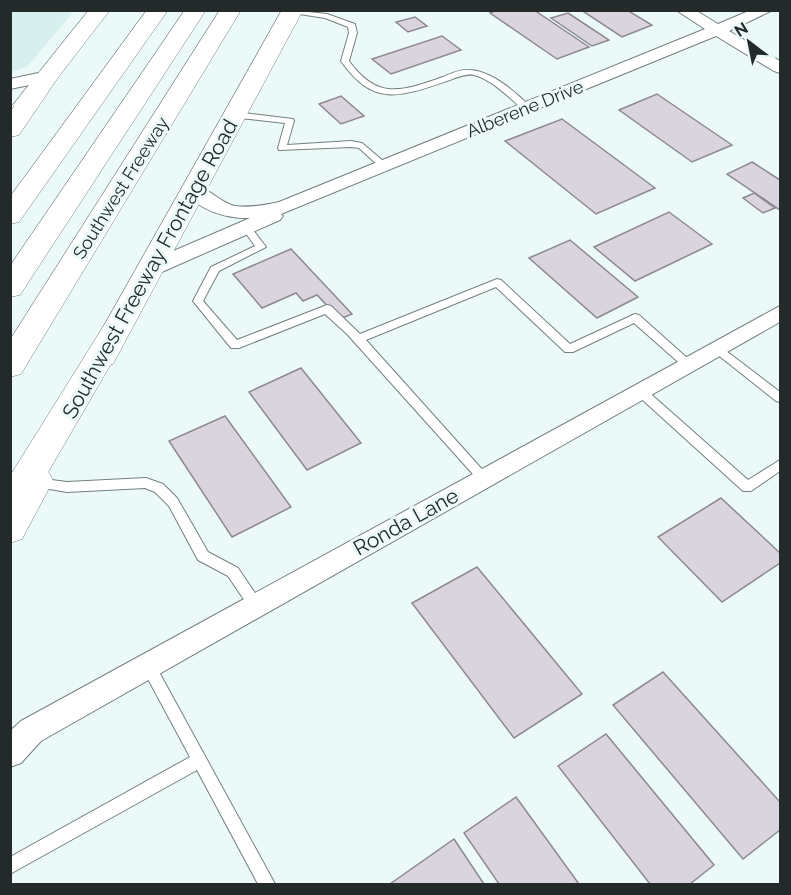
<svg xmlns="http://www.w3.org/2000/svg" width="791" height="895" viewBox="0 0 791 895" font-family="Raleway,sans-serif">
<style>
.built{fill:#d7efee}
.building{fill:#dad4de;stroke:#8d8891;stroke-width:1.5}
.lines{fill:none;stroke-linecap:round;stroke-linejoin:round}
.lane-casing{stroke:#73807f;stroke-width:2}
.street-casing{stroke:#73807f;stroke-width:2}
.secondary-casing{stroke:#73807f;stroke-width:1}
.highway-casing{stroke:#73807f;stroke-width:1}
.lane{fill:#fff;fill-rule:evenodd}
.street{fill:#fff;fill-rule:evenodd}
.secondary{fill:#fff;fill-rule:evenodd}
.highway{fill:#fff;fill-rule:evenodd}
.labels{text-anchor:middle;stroke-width:6;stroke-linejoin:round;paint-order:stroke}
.far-street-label{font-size:18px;fill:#242a2a;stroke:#ebfaf9}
.street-label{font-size:21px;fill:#242a2a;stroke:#ebfaf9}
</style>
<rect width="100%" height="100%" fill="#ebfaf9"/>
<path class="built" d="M11,10H74V11L27,67L11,72Z"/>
<g class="building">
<path d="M497,10H534L589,47L557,59L490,13Z"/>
<path d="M581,10H627L652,25L622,37Z"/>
<path d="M568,13L609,40L592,46L551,18Z"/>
<path d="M415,17L427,26L408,32L396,22Z"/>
<path d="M442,36L461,50L391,74L372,59Z"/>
<path d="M657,94L732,145L692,162L619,110Z"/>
<path d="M341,96L364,116L341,124L319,104Z"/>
<path d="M562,119L655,188L596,214L505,141Z"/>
<path d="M752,162L780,180V210L727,174Z"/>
<path d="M754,193L775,208L763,213L743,198Z"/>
<path d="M669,212L712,244L635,281L594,247Z"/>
<path d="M570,240L638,297L597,318L529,258Z"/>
<path d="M291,249L352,314L340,319L317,295L303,301L296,293L262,308L233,274Z"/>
<path d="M301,368L361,443L307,470L249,392Z"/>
<path d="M225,416L291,507L232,537L169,441Z"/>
<path d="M721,498L780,553V563L722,602L658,537Z"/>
<path d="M477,567L582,694L514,738L412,603Z"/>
<path d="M663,672L780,802V830L743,859L613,705Z"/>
<path d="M606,734L714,865L690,884H650L558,766Z"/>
<path d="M516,797L579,884H499L464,833Z"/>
<path d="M454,839L484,884H390Z"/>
</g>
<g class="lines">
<defs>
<g id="lane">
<path d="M290,10L327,14L355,24L357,33L349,61C378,101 402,91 443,77C451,74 460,69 469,70C491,70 517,93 531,108L524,110C509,98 493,80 474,75C465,73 456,78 447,81C400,97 373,107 341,61L349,33L348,27L325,18L293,13Z"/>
<path d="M234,112L293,119L294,121L287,145L351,141L362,143L389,166L387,168H381L359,148L351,147L279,150L278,148L285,123L231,117L230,115Z"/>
<path d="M247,225L250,226L266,247L219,271L203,301L237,340L327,305L331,306L360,334L497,279L501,280L570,344L635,314L639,315L695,365L689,369L685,368L634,323L573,352H565L496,287L366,340L488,476L490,479L488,482H480L347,334L325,314L239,348H231L193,301L211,267L255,246L242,228Z"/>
<path d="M717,344L780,392V402L776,401L713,351L711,348L713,345Z"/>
<path d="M640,387L644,388L748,480L780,460V471L751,491H743L636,394L634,391L636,388Z"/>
<path d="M36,478L67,482L146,478L163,484L177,498L208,552L238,568L261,602L263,606L261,610L256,612L251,610L228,576L198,560L169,506L155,492L145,488L67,492L32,486L30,483L32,480Z"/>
<path d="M148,659L153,661L275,884H258L197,770L10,874V857L190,757L141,666L143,661Z"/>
</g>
<g id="street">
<path d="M676,10H695L718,24L751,10H773L729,31L780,61V73L774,71L716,36L281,214L283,216L280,220L155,275L148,277L141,275L138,270L141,265L250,218C227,219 197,210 184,190L186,186C204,181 217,202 235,206C249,208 265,205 279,202L705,29Z"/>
<path d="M48,71L54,72L56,76L54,80L10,89V79Z"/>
<path d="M780,306V322L41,741L21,763L10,767V731L21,721Z"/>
</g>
<g id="secondary">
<path d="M89,10H110L33,110L25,112L17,110L13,105Z"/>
<path d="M282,10H303L113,364L102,367L91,364L87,356Z"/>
<path d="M36,467L48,471L53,481L22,539L10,543V496L24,471Z"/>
</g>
<g id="highway">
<path d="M147,10H168L19,222L10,224V197Z"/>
<path d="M185,10H206L20,295L10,297V266Z"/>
<path d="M220,10H241L21,374L10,377V340Z"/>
<path d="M48,69L56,71L59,76L19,135L10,137V112L40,71Z"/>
<path d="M118,316L128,319L133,326L22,517L10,521V476L108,319Z"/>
</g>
</defs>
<use href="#lane" class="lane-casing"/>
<use href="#street" class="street-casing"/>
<use href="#secondary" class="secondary-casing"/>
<use href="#highway" class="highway-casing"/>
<use href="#lane" class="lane"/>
<use href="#street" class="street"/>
<use href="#secondary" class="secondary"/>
<use href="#highway" class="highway"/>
</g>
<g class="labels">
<g class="far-street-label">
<text transform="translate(525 109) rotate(-22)" y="6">Alberene Drive</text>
<text transform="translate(121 188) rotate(-58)" y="6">Southwest Freeway</text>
</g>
<g class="street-label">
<text transform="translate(150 269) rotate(-61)" y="7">Southwest Freeway Frontage Road</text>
<text transform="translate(406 522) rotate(-29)" y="7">Ronda Lane</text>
</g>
</g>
<rect width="791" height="895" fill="none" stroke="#242a2a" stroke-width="24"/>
<g transform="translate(749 42) rotate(328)" stroke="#ebfaf9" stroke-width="4.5" paint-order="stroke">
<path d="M0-4.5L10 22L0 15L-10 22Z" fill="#242a2a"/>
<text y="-9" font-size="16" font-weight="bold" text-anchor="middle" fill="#242a2a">N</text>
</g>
</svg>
